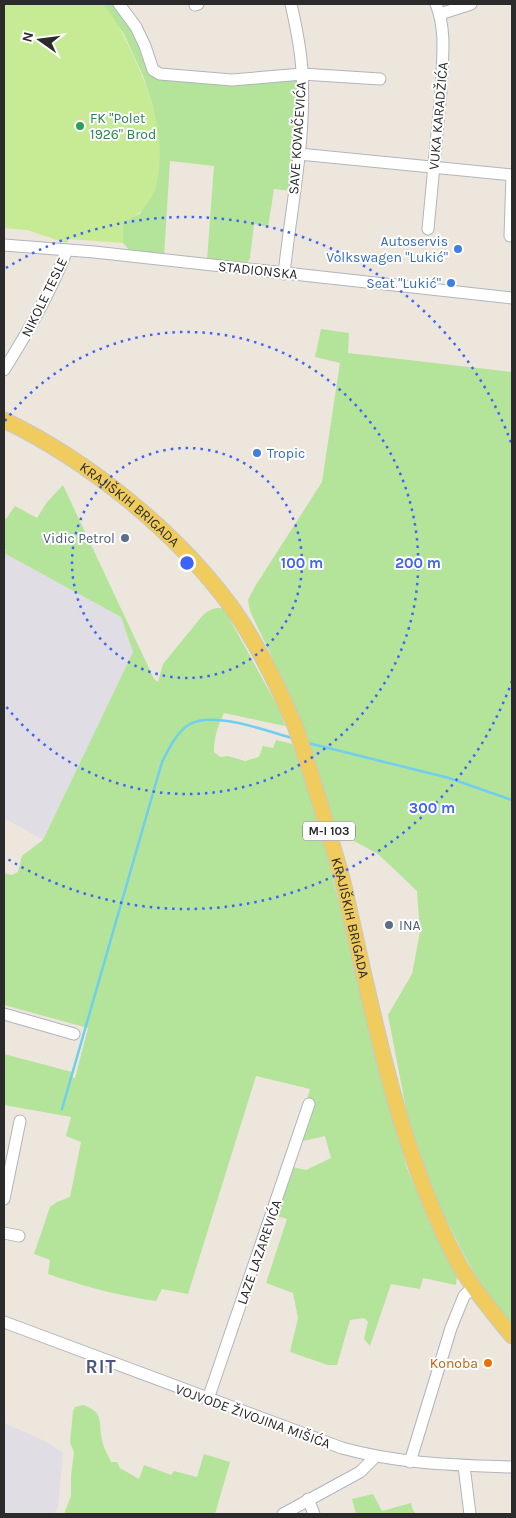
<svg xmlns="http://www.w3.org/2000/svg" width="516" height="1518" viewBox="0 0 516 1518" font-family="Karla,sans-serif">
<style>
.industrial{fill:#e0dde5}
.green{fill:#b4e39a}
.pitch{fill:#c7ea95}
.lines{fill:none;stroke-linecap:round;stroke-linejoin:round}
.stream{stroke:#70ceee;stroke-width:2.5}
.minor-casing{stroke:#b1b4be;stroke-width:13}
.major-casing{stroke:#c8c8c8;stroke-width:17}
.minor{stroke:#fff;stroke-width:11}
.major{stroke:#f0cc5e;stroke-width:15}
.ring{fill:none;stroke:#3d63f9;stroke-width:2.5;stroke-dasharray:2.5 5}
.leisure-dot{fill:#2e9e5b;stroke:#fff;stroke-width:2}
.shop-dot{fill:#3f7fe0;stroke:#fff;stroke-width:2}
.service-dot{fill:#5c6f8a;stroke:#fff;stroke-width:2}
.food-dot{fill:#e8710a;stroke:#fff;stroke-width:2}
.labels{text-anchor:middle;stroke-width:4;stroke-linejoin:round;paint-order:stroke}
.shield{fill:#fff;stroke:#6b6b6b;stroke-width:1}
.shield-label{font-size:12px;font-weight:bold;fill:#2b2b2b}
.street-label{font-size:14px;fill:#2b2b2b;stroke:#fff}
.leisure-label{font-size:14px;fill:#27864d;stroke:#fff;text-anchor:start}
.shop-label{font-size:14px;fill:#366cbe;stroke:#fff;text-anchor:end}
.service-label{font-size:14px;fill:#4e5e75;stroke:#fff;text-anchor:end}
.food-label{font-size:14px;fill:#c56008;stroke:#fff;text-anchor:end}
.district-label{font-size:19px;font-weight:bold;letter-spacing:1px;fill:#4b547c;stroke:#fff}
.centre{fill:#3d63f9;stroke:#fff;stroke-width:2.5}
.ring-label{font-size:15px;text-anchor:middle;font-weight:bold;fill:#3d63f9;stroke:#fff;stroke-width:4;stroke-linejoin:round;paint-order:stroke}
</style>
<rect width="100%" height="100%" fill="#ede6dd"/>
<g class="industrial">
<path d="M4,553L121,617L133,652L43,840L4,818Z"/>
<path d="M4,1423L45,1441L63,1453L58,1507L54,1514H4Z"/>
</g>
<g class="green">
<path d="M102,4H114L129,22L153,76L298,78V112L290,191L274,189L268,227L254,224L250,258L246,264L207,260L214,166L170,161L164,256L132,253L123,243V222L141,213L154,110L144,78L124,34Z"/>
<path d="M321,329L349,333L348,353L512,372V1325L489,1299L463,1253L435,1197L407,1114L388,1015L412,974L420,932L417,891L378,854L334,830L307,746L271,655L250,611L248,600L254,588L322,482L340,363L315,357Z"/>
<path d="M63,485L154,679L158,682L163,664L203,615C209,610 216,606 224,609L278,707L285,726L224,713C218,726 214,736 214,752L220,757L228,756L245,761L259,757L263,746L273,748L276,740L292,744L308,786L328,859L356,970L379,1071L407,1168L433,1231L457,1276L456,1285L423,1278L420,1289L391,1284L370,1346L364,1339L368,1322L364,1318L350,1320L337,1365H328L290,1352L298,1318L293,1293L266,1283L287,1219L274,1215L287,1166L306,1170L331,1158L325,1136L295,1143L310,1089L256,1076L188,1294L162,1289L156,1301C119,1296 83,1286 48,1274L50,1260L34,1254L50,1207L57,1202L70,1197L81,1142L66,1136L71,1117L4,1105V1054L72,1072L71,1077L75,1078L88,1028L4,1005V873L12,875L18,872L22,856L43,840L133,652L121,617L4,553L6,550L4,548V518L6,519L15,506L37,518L47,502Z"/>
<path d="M83,1405C105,1413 98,1421 102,1440C103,1447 108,1455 111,1462H117L120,1468L139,1479L144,1465L171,1475L174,1471L197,1477L204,1454L230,1462L215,1514H64L71,1496V1476L74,1452L70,1443L73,1411L75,1407Z"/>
<path d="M373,1494L382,1511L411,1503L413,1510L416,1514H356L352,1499Z"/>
</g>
<path class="pitch" d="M4,4H102C114,15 123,34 130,49C149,89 166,132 158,177C157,182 157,188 154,192C146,209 139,214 123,223V243L69,239L66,243L27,230L4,228Z"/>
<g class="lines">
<g class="stream">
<path d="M308,743L449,778L512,800"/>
<path d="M62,1109L162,762C168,750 178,730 190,724C216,711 265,731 293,738"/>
</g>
<defs>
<g id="minor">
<path d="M119,4L136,27L145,46L153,70L160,74L232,80L302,74L380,79"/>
<path d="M195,5L198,4"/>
<path d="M440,14L471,4"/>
<path d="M299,154L512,175"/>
<path d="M428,229C432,183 437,137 441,91C442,62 447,31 436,4"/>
<path d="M510,236L512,175"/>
<path d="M4,245L94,252L512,298"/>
<path d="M284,274C291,207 306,139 302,72C301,49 296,26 291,4"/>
<path d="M4,370C28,332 51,292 67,250"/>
<path d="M4,1014L74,1034"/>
<path d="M4,1199L20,1121"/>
<path d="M4,1233L19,1236"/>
<path d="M4,1322L342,1448C400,1464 453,1465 512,1467"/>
<path d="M208,1399L309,1104"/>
<path d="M410,1462L451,1328L464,1296L473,1287"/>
<path d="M464,1466L470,1514"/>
<path d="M308,1499L314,1514"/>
<path d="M283,1514L360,1472L375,1457"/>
</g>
<g id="major">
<path id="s1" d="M4,420C89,461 177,532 233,609C258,645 278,686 295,726C302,745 308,765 314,784C324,815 333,847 342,878C372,1006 395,1142 456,1259C471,1287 492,1311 512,1336"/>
</g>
</defs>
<use href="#minor" class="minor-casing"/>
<use href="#major" class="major-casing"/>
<use href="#minor" class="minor"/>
<use href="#major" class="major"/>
</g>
<g class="ring">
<circle cx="187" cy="563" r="115"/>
<path d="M5 421A231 231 0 1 1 5 705"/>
<path d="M512 681A346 346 0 0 1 6 858M6 268A346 346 0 0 1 512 445"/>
</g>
<circle class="leisure-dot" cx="80" cy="126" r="5"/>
<g class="shop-dot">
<circle cx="458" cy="249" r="5"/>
<circle cx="451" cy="283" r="5"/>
<circle cx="257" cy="453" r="5"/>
</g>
<g class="service-dot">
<circle cx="125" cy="538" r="5"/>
<circle cx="389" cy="925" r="5"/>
</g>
<circle class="food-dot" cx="488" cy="1363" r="5"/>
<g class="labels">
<rect class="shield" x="303" y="821.5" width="52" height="19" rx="4"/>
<g class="shield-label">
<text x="329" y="835">M-I 103</text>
</g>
<g class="street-label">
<text transform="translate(438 116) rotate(-85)" y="5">VUKA KARADŽIĆA</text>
<text transform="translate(297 138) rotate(-86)" y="5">SAVE KOVAČEVIĆA</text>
<text transform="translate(258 270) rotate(6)" y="5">STADIONSKA</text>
<text transform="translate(44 297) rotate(-64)" y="5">NIKOLE TESLE</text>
<text dy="5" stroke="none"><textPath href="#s1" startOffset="152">KRAJIŠKIH BRIGADA</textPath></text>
<text dy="5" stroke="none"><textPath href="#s1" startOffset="632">KRAJIŠKIH BRIGADA</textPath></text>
<text transform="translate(259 1252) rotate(-71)" y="5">LAZE LAZAREVIĆA</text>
<text transform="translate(253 1416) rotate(20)" y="5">VOJVODE ŽIVOJINA MIŠIĆA</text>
</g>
<g class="leisure-label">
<text x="90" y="123">FK "Polet<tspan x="90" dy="16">1926" Brod</tspan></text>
</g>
<g class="shop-label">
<text x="448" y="246">Autoservis<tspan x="448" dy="16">Volkswagen "Lukić"</tspan></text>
<text x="441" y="288">Seat "Lukić"</text>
<text x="267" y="458" text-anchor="start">Tropic</text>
</g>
<g class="service-label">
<text x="115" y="543">Vidic Petrol</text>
<text x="399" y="930" text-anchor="start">INA</text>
</g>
<g class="food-label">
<text x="478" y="1368">Konoba</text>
</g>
<g class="district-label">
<text x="101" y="1373">RIT</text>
</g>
</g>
<circle cx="187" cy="563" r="8" class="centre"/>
<g class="ring-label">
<text x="302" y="568">100 m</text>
<text x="418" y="568">200 m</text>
<text x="432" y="813">300 m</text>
</g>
<rect width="516" height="1518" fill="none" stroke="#2b2b2b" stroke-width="10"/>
<g transform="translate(40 40) rotate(284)" stroke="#ffffff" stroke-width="4" paint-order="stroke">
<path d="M0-4L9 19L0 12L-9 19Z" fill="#2b2b2b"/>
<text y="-8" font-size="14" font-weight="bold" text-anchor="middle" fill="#2b2b2b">N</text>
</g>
</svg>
